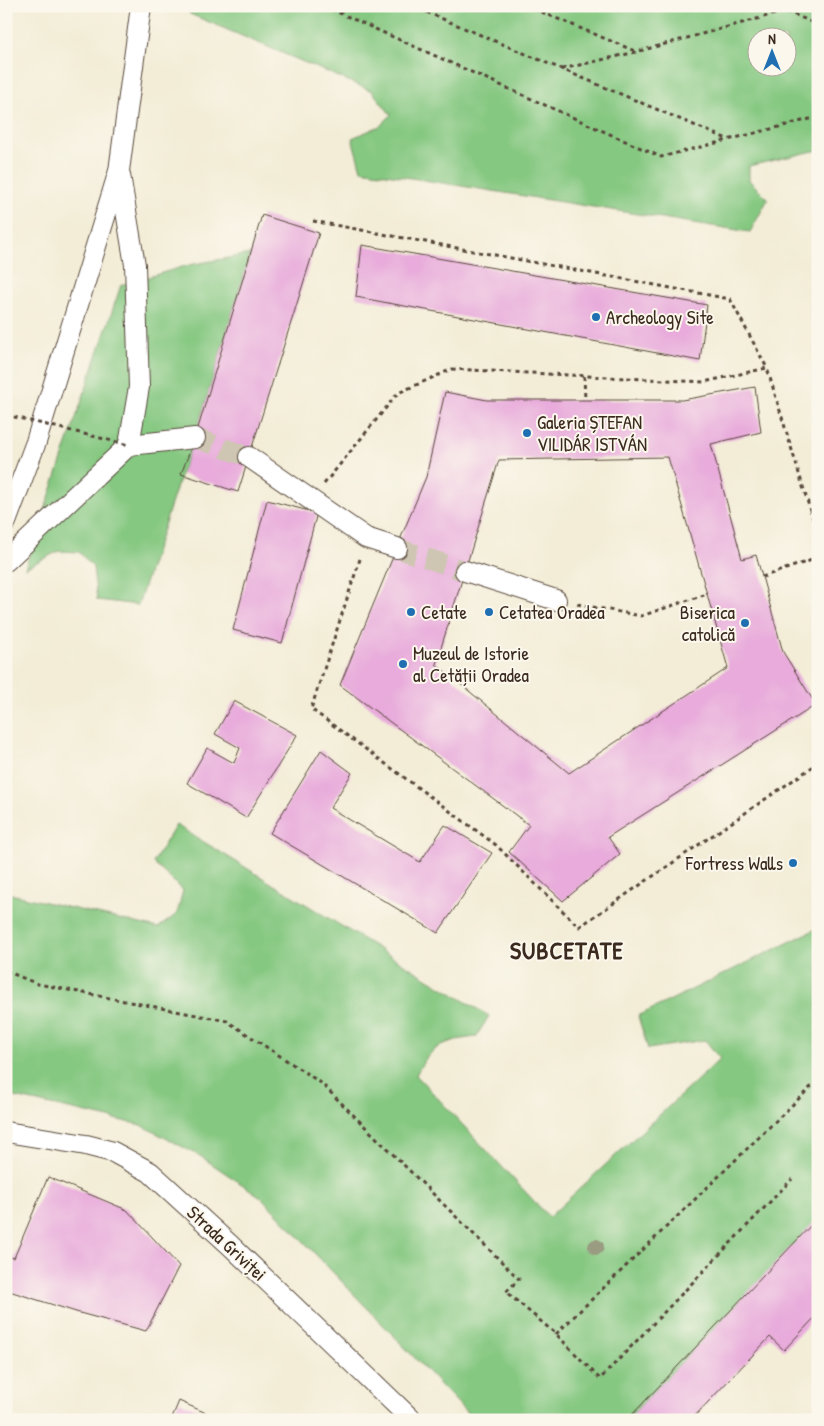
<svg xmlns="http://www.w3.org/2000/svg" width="824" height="1426" viewBox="0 0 824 1426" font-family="'Patrick Hand',sans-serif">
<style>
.green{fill:#85c881;stroke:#607950;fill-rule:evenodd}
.building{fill:#e8abdb;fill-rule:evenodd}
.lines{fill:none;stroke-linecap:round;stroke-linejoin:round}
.street-tunnel{stroke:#cec6b2;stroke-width:20;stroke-dasharray:20 10;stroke-linecap:butt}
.street-casing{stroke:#57473a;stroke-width:22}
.path{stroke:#57473a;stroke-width:3;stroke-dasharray:4 4;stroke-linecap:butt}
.street{stroke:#fff;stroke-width:20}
.path-bridge{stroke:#57473a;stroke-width:3;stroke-dasharray:4 4;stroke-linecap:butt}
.tree{fill:#9a9c82}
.poi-dot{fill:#1f6fb2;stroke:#fbf7ec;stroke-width:2}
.labels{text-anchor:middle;stroke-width:4;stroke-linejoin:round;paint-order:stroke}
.poi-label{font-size:19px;fill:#3b2a1e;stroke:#fbf7ec;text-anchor:start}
.street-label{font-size:19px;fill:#3b2a1e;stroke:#fbf7ec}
.district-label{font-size:24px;font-weight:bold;letter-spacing:1px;fill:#3b2a1e;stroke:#fbf7ec}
</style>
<rect width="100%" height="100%" fill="#fbf7ec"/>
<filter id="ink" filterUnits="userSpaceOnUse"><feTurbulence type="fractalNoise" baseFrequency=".02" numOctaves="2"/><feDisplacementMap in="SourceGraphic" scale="10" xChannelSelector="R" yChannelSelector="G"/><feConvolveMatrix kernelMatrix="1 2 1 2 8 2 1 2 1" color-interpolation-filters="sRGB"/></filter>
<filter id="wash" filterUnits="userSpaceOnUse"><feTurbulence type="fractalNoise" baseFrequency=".0096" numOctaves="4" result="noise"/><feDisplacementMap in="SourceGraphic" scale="20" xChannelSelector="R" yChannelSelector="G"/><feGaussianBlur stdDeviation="1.12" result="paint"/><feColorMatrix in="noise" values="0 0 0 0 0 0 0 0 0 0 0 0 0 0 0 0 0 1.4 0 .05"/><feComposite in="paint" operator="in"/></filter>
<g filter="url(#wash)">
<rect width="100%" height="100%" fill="#f3edd7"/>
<g class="green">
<path d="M187,6H818V150L749,166V180L768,199L750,232L361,170L352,138L380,126L391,115L372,91L190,14ZM756,38H786V68H756Z"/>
<path d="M250,254L195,438L181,474L138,605L97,600L93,567L79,552L59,551L25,568L121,285L189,265Z"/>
<path d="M176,825L489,1016L476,1037C444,1041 431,1045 416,1075L549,1217L720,1059L705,1040L648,1049L638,1016L818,928V1219L627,1420H474L261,1197L200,1156L141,1125L6,1095V893L158,928L177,914L183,890L153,863Z"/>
</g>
<g id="blocks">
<g class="building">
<path d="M262,215L319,233L238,492L181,474L195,438Z"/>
<path d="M362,245L707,305L700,361L356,297Z"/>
<path d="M755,387L761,432L711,444L742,559L756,555L783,652L816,705L608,837L620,854L563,901L509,852L529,825L340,685L426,477L445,392L487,400H682ZM668,457L728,668L569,773L436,664L499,460Z"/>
<path d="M267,500L317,513L282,643L233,630Z"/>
<path d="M234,701L297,735L246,818L187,783L207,748L234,763L240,748L215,734Z"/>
<path d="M321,750L352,773L330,808L420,862L445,825L492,853L438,933L270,833Z"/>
<path d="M48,1177L127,1210L179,1266L146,1331L76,1312L6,1290V1256L14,1258Z"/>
<path d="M815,1221L818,1224V1314L784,1350L770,1337L691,1420H627Z"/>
<path d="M179,1401L222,1420H171Z"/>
</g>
</g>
</g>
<g filter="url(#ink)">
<use href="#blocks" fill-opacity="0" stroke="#57473a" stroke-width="1"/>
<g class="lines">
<g class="street-tunnel">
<path d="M195,438L249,457"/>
<path d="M397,548L465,571"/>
</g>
<defs>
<g id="street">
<path d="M120,175L135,265L139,387L129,445"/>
<path d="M249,457L366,538L397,548"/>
<path d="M6,522L36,442L119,171L141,6"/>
<path d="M6,561L129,445L195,438"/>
<path d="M465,571L556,600"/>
<path d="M6,1132L86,1145L113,1152L150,1172L230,1245L412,1420"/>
</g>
</defs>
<use href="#street" class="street-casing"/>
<g class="path">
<path d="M324,6L661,157L818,117"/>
<path d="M412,6L727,139"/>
<path d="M527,6L635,51"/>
<path d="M562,69L636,52L786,11L818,25"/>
<path d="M313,221L730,299L767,368"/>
<path d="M584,376L585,400"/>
<path d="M324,484L398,393L452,369L704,382L767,368L818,536"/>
<path d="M360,559L311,709L496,845L579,927L818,763"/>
<path d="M762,577L818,558"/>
<path d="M577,604L641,616L707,594"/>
<path d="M6,971L38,984L227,1021L321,1083L519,1279L506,1292L556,1334L600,1379L792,1179"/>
<path d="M556,1334L818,1080"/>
</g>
<use href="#street" class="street"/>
<path class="path-bridge" d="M6,415L129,445"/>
</g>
<circle class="tree" cx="596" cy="1247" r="8"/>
</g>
<g class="poi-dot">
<circle cx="596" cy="317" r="5"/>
<circle cx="527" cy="433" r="5"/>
<circle cx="411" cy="612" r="5"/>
<circle cx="489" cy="612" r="5"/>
<circle cx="745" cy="623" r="5"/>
<circle cx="403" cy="664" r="5"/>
<circle cx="793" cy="863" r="5"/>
</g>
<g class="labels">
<g class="poi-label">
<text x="606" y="324">Archeology Site</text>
<text x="537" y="429">Galeria ȘTEFAN<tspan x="537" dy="22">VILIDÁR ISTVÁN</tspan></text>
<text x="421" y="619">Cetate</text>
<text x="499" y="619">Cetatea Oradea</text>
<text x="735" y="619" text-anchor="end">Biserica<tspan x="735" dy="22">catolică</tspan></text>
<text x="413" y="660">Muzeul de Istorie<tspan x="413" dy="22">al Cetății Oradea</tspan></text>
<text x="783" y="870" text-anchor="end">Fortress Walls</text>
</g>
<g class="street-label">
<text transform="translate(227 1243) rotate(43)" y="7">Strada Griviței</text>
</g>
<g class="district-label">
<text x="567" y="959">SUBCETATE</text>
</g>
</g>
<rect width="824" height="1426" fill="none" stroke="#fbf7ec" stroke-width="25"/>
<g transform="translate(772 52)"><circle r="24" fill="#fbf7ec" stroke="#aea59a"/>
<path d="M0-4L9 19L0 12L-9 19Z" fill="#1f6fb2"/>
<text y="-8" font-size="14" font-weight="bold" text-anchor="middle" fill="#3b2a1e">N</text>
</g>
</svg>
